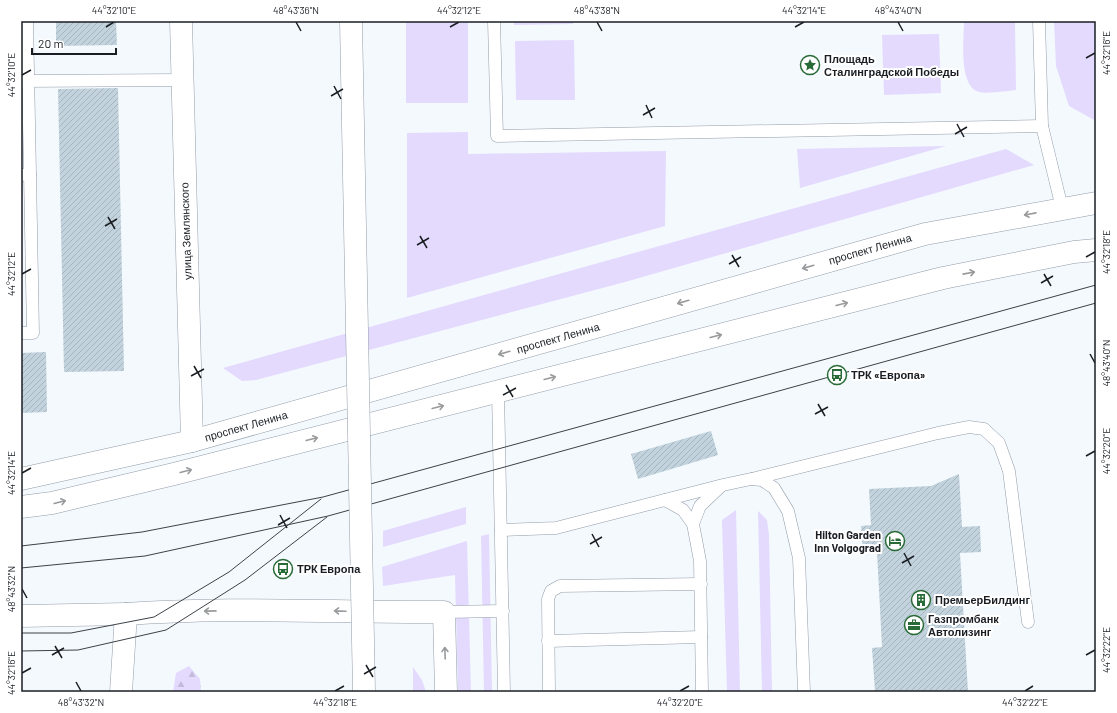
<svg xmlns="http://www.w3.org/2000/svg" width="1117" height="713" viewBox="0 0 1117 713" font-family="Barlow,sans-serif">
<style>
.green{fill:#e3dafe}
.forest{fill:url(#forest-firs)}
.building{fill:url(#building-hatch)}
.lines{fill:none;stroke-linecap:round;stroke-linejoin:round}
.lane-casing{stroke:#929ca9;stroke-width:13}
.street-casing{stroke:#929ca9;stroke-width:23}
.secondary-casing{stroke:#929ca9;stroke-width:23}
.primary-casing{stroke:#929ca9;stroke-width:23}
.lane{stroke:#fff;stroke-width:12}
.street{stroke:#fff;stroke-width:22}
.secondary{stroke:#fff;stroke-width:22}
.primary{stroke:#fff;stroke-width:22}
.tram{stroke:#3d4247;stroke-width:1}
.primary-bridge-casing{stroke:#929ca9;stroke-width:23;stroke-linecap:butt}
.primary-bridge{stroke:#fff;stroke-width:22}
.oneway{stroke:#989a9c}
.ticks{fill:none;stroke:#1a1e23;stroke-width:1.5}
.labels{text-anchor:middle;stroke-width:4;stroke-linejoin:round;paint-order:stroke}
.poi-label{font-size:11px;font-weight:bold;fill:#1a1e23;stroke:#fff;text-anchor:start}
.street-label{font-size:11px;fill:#1a1e23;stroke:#fff}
.neatline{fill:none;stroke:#1a1e23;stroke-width:1.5}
.ticks-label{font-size:10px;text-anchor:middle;fill:#1a1e23}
</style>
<defs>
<pattern id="forest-firs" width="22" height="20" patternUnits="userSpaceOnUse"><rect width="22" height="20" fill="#e3dafe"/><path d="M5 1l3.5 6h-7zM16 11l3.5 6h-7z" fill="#c2bbd9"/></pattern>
<pattern id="building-hatch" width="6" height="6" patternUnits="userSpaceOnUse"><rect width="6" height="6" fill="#c2d3dd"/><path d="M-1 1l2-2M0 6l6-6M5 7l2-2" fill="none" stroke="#a6b5bd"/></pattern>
</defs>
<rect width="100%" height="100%" fill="#f4f9fe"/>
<g class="green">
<rect x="406" y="21" width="62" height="82"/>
<path d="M514,21H573V24L514,25Z"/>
<path d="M964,21H1015L1016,90C1007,91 988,94 979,92C958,86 964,38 964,21Z"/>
<path d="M1054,21H1096V121L1069,106L1056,66Z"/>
<path d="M939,34L941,93L884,95L882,35Z"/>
<path d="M574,40L575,100H516L515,41Z"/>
<path d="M468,132V154L666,151L665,226L407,298V133Z"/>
<path d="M946,146L800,188L797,149Z"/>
<path d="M1006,149L1034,165L625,282L256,380L242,381L223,368Z"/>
<path d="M466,507V524L383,547V531Z"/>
<path d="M736,510L740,692H727L722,520Z"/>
<path d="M758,511L767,520L769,535L772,692H762Z"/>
<path d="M489,534L492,692H484L481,536Z"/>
<path d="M467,541L471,692H458L455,575L383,586L382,567Z"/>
<path d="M413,667L422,680L426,692H413Z"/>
</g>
<path class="forest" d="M189,666L200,679L201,692H173L176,673Z"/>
<g class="building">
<path d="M56,21H116L117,45L56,46Z"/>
<path d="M118,88L124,371L64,372L58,89Z"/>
<path d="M46,352L47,412L21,413V353Z"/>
<path d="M711,431L718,455L638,479L631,454Z"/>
<path d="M959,474L962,527L980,526L981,552L960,553L968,692H875L872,648L882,647L877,552L863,553L861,526L871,525L869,489L931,486Z"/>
</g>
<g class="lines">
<defs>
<g id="lane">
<path d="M494,21L497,136L1042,126"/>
<path d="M1039,21L1042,126L1062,208"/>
<path d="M21,81L182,80"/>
<path d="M21,175L30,174L27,21"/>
<path d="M21,333H33L30,174"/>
<path d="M498,391L504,692"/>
<path d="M752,479L938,433L969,427L984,429L999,443L1009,471L1028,622"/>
<path d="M665,500L683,510L693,524"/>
<path d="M501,530L556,528L723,485L751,479L762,480L774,488L788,511L799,558L804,692"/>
<path d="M444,612L503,611"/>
<path d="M548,641L701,637"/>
<path d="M549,692L548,599L551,591L560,586L701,584"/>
<path d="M702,692L700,561L693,524L700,506L720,487"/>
</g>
<path id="street" d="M181,21L192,441"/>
<path id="secondary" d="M21,616L126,614L121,692"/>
<g id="primary">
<path d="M21,479L192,441L925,234L1096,203"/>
<path d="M21,507L52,503L174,474L943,278L1074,252L1096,250"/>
<path d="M126,614C232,606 338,613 444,612L446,692"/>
</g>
</defs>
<use href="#lane" class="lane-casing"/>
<use href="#street" class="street-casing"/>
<use href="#secondary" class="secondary-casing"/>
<use href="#primary" class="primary-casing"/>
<use href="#lane" class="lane"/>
<use href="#street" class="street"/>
<use href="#secondary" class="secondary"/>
<use href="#primary" class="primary"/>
<g class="tram">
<path d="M21,546L142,532L323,497L1096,285"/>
<path d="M21,568L145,556L328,516L1096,303"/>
<path d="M21,633H71L154,617L229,572L321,499"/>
<path d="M21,651L78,650L166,630L245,580L327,517"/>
</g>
<defs>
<path id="primary-bridge" d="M351,21L364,692"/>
</defs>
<use href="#primary-bridge" class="primary-bridge-casing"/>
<use href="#primary-bridge" class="primary-bridge"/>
</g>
<defs><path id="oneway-shaft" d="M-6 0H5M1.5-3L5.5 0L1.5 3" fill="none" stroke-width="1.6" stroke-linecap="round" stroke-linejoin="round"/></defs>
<g class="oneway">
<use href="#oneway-shaft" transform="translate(1030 214) rotate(169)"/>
<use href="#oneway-shaft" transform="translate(808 267) rotate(164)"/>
<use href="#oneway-shaft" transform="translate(969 273) rotate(-11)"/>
<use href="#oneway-shaft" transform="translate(683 302) rotate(164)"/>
<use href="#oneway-shaft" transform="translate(842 304) rotate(-14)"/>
<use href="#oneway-shaft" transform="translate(716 336) rotate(-14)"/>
<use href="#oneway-shaft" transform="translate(504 353) rotate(164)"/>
<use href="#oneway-shaft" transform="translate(550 378) rotate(-14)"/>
<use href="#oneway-shaft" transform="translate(438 407) rotate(-14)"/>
<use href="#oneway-shaft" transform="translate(312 439) rotate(-14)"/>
<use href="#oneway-shaft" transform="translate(186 471) rotate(-14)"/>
<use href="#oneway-shaft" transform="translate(60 502) rotate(-14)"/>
<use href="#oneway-shaft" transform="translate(210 611) rotate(179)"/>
<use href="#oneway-shaft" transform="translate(340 611) rotate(-178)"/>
<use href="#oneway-shaft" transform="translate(445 653) rotate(-92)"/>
</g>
<path class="ticks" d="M296,22L301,31M597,22L602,31M898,22L903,31M106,27L114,22M450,27L459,22M795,27L804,22M1086,58L1095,53M22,75L31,70M334,86L341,99M331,96L343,89M646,105L652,118M643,115L655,108M957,124L964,137M955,134L967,127M108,217L115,229M105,226L117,219M420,236L427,248M417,245L429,238M732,255L739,267M1086,257L1095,252M729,264L741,257M22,274L31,269M1044,274L1051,286M1041,283L1053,276M1090,354L1095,363M194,366L201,378M191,376L204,369M506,385L513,397M503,395L516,388M818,404L825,416M815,414L828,407M1086,456L1095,451M22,473L31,468M280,515L287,528M278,525L290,518M592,534L599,547M590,544L602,537M904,553L911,566M902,563L914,556M22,589L27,598M55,646L62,658M52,655L64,648M1086,655L1095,650M366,665L373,677M22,673L31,668M364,674L376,667M76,682L81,691M335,691L344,686M680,691L689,686M1025,691L1033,686"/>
<defs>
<symbol id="sight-ring" viewBox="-11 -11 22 22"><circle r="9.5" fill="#fff" stroke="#296b36" stroke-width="1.5"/><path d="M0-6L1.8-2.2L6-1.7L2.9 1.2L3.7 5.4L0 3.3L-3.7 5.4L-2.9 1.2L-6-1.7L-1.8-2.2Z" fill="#296b36"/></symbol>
<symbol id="bus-ring" viewBox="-11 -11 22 22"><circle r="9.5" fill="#fff" stroke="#296b36" stroke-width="1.5"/><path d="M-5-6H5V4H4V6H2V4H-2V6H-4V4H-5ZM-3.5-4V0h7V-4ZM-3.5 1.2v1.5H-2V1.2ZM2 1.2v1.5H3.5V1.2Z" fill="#296b36"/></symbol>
<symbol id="hotel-ring" viewBox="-11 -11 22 22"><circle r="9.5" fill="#fff" stroke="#296b36" stroke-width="1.5"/><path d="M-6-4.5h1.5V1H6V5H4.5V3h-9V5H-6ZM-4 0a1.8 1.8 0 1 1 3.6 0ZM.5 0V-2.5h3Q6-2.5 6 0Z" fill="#296b36"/></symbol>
<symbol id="building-ring" viewBox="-11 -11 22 22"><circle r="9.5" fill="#fff" stroke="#296b36" stroke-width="1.5"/><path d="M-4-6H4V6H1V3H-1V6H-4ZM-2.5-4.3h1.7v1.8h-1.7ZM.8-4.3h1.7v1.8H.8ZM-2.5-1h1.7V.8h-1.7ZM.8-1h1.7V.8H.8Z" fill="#296b36"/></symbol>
<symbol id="office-ring" viewBox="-11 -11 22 22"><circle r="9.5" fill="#fff" stroke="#296b36" stroke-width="1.5"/><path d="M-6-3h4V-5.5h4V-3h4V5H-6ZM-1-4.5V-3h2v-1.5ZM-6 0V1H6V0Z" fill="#296b36"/></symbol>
</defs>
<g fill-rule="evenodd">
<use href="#sight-ring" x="799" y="54" width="22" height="22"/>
<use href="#bus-ring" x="826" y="364" width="22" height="22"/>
<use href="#hotel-ring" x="884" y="530" width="22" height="22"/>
<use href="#bus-ring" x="272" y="558" width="22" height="22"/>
<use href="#building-ring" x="910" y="589" width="22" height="22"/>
<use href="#office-ring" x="903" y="614" width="22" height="22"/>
</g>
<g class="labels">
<g class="poi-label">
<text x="824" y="63">Площадь<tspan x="824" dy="13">Сталинградской Победы</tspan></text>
<text x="851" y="379">ТРК «Европа»</text>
<text x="881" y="539" text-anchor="end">Hilton Garden<tspan x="881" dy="13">Inn Volgograd</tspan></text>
<text x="297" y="573">ТРК Европа</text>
<text x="935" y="604">ПремьерБилдинг</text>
<text x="928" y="623">Газпромбанк<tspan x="928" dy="13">Автолизинг</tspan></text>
</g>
<g class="street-label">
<text transform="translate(186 231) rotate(-92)" y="4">улица Землянского</text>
<text transform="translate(870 249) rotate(-16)" y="4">проспект Ленина</text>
<text transform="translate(558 338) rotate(-16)" y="4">проспект Ленина</text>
<text transform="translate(246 426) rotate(-16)" y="4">проспект Ленина</text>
</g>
</g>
<rect width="1117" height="713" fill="none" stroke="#ffffff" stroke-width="44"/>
<path d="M32 48v6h84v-6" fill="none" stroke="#1a1e23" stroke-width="2"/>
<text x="38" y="48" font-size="12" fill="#1a1e23" stroke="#ffffff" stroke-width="3" paint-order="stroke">20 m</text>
<rect x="22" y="22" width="1073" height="669" class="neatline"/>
<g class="ticks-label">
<text x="114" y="14">44°32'10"E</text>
<text x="296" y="14">48°43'36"N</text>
<text x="459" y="14">44°32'12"E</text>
<text x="597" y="14">48°43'38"N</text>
<text x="804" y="14">44°32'14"E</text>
<text x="898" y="14">48°43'40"N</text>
<text transform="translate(1106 53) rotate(-90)" y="4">44°32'16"E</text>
<text transform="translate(11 75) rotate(-90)" y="4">44°32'10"E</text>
<text transform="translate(1106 252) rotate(-90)" y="4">44°32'18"E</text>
<text transform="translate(11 274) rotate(-90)" y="4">44°32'12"E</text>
<text transform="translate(1106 363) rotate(-90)" y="4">48°43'40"N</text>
<text transform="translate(1106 451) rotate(-90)" y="4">44°32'20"E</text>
<text transform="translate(11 473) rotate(-90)" y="4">44°32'14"E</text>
<text transform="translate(11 589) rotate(-90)" y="4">48°43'32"N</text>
<text transform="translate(1106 650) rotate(-90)" y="4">44°32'22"E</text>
<text transform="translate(11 673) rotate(-90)" y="4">44°32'16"E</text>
<text x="81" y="706">48°43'32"N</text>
<text x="335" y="706">44°32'18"E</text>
<text x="680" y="706">44°32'20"E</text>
<text x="1025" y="706">44°32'22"E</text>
</g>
</svg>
